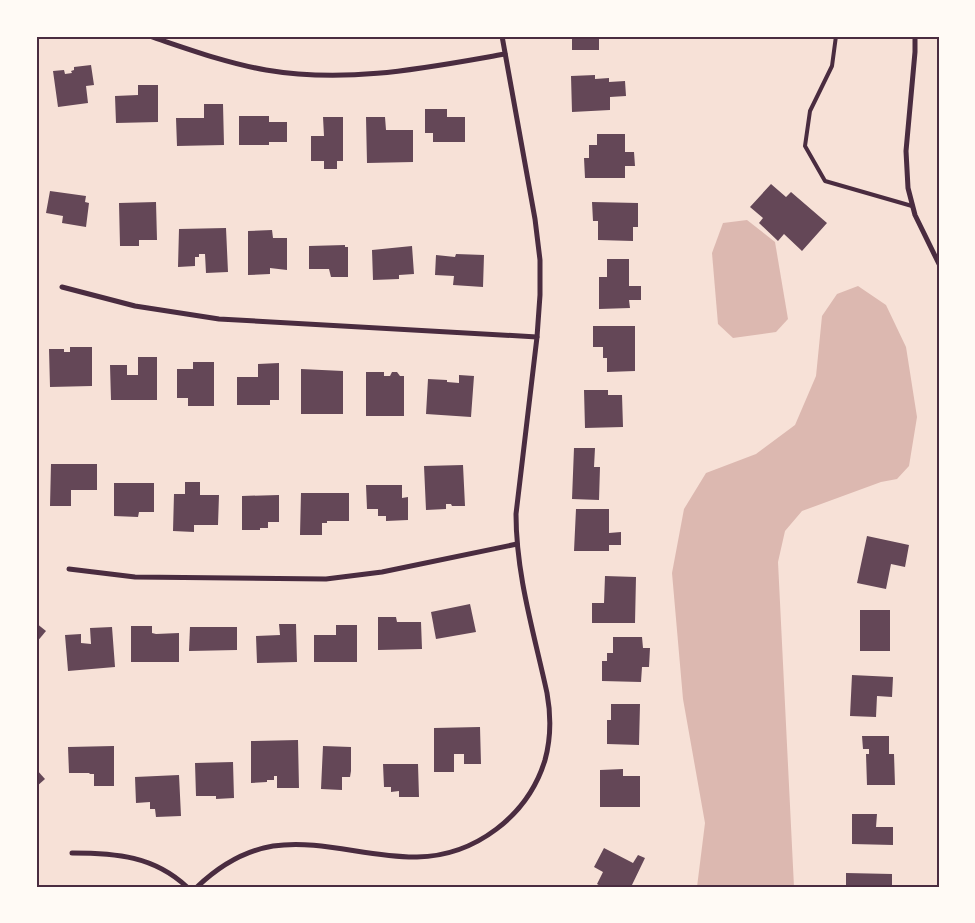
<svg xmlns="http://www.w3.org/2000/svg" width="975" height="923" viewBox="0 0 975 923" font-family="Overpass,sans-serif">
<style>
.water{fill:#dcb8b0}
.building{fill:#644757}
.lines{fill:none;stroke-linecap:round;stroke-linejoin:round}
.service{stroke:#4a2c40;stroke-width:4}
.minor{stroke:#4a2c40;stroke-width:5}
.neatline{fill:none;stroke:#4a2c40;stroke-width:2}
</style>
<rect width="100%" height="100%" fill="#f7e1d7"/>
<g class="water">
<path d="M747,220L775,242L788,319L776,332L733,338L718,324L712,253L723,223Z"/>
<path d="M858,286L886,305L906,347L917,417L909,466L897,479L881,482L802,511L785,531L778,562L794,887H697L705,823L683,699L672,573L684,509L706,473L756,454L795,425L816,376L822,316L837,294Z"/>
</g>
<g class="building">
<rect x="572" y="36" width="27" height="14"/>
<path d="M91,65L94,85L86,86L88,103L58,107L53,71L64,70L65,74L72,73L71,71L74,70V67Z"/>
<path d="M595,75V79L609,78V82L625,81L626,96L610,97V110L572,112L571,76Z"/>
<path d="M138,85H158V122L116,123L115,96L138,95Z"/>
<path d="M204,104H223L224,145L177,146L176,118H204Z"/>
<path d="M425,109H447V117H465V142H433V133H425Z"/>
<path d="M239,116H269V122H287V142H269V145H239Z"/>
<path d="M323,117H343V161H337V169H324V161H311V136H324Z"/>
<path d="M366,117H385L386,130H413V162L367,163Z"/>
<path d="M597,134H625V152H634L635,166H625V178H585L584,158H589V145H597Z"/>
<path d="M771,184L786,197L791,192L827,223L802,251L784,234L778,241L759,223L763,218L750,207Z"/>
<path d="M50,191L86,196L85,202L89,203L86,227L62,223L63,216L46,213Z"/>
<path d="M156,202L157,240H139V246H120L119,203Z"/>
<path d="M592,202L638,203V227H633V241L598,240V221H593Z"/>
<path d="M226,228L228,272L206,273L205,254H199V257H195V266L178,267L179,229Z"/>
<path d="M272,230L273,238H287V270L270,268V274L248,275V231Z"/>
<path d="M345,245V247H348V277H331L329,269H309V246Z"/>
<path d="M412,246L414,274L399,275V279L373,280L372,250Z"/>
<path d="M456,254L484,255L483,287L453,285L454,276L435,275L436,255L455,257Z"/>
<path d="M607,259H629V286H641V300H629L630,308L599,309V277H607Z"/>
<path d="M593,326H635V371L607,372V358H603V347H593Z"/>
<path d="M70,347H92V386L50,387L49,349H64V352H70Z"/>
<path d="M138,357H157V400H111L110,365H127V375H138Z"/>
<path d="M193,362H214V406H188V398H177V369H193Z"/>
<path d="M279,363V400H270V405H237V377H258V364Z"/>
<path d="M301,369L343,371V414H301Z"/>
<path d="M366,372H384V376H390L392,372H397L400,376H404V416H366Z"/>
<path d="M459,375L474,376L471,417L426,414L428,379L447,380V382L459,383Z"/>
<path d="M584,390H608V395H622L623,427L585,428Z"/>
<path d="M574,448H595L594,467H600L599,500L572,499Z"/>
<path d="M51,464H97V490H71V506H50Z"/>
<path d="M463,465L465,506H452L451,504H446V509L426,510L424,466Z"/>
<path d="M185,482H200V495H219L218,525H194V532L173,531L174,494H185Z"/>
<path d="M114,483H154V512H139L138,517L114,516Z"/>
<path d="M366,485H402V498L408,497V520L386,521V516H378V509H367Z"/>
<path d="M301,493H349V521H327V523H322V535H300Z"/>
<path d="M279,495V522H268V528H260V530H242V496Z"/>
<path d="M576,509H609V533L621,532V545H609V551H574Z"/>
<path d="M867,536L909,545L905,567L891,564L886,589L857,583Z"/>
<path d="M605,576L636,577L635,623H592V603H604Z"/>
<path d="M470,604L476,632L436,639L431,612Z"/>
<rect x="860" y="610" width="30" height="41"/>
<path d="M378,617H396L397,622H421L422,649L378,650Z"/>
<path d="M36,623L46,631L36,643Z"/>
<path d="M279,624H296L297,662L257,663L256,636L280,635Z"/>
<path d="M336,625H357V662H314V635H336Z"/>
<path d="M131,626H152V633L156,634L179,633V662H131Z"/>
<path d="M112,627L115,667L68,671L65,635L81,634V643L91,644L90,628Z"/>
<path d="M190,627H237V650L189,651Z"/>
<path d="M613,637H642L643,648H650L649,667H642L641,682L602,681V661H607V653H613Z"/>
<path d="M852,675L893,677L892,697L877,696L876,717L850,716Z"/>
<path d="M611,704H640L639,745L607,744V720H611Z"/>
<path d="M480,727L481,764H464V754H454V772H434V728Z"/>
<path d="M862,736H889V754H894L895,785H867L866,754H869V749H863Z"/>
<path d="M298,740L299,788H277V776H274V780H267V782L251,783V741Z"/>
<path d="M114,746V786H94V774H90L89,773H69L68,747Z"/>
<path d="M323,746L351,747V771L350,777H342V790L321,789Z"/>
<path d="M233,762L234,798L216,799V796H196L195,763Z"/>
<path d="M383,764H418L419,797H399V791L391,792V787H384Z"/>
<path d="M36,769L45,779L36,787Z"/>
<path d="M623,769V776H640V807H600V770Z"/>
<path d="M179,775L181,816L156,817L155,809H150V802L136,803L135,777Z"/>
<path d="M852,814H877L876,827H893V845L852,844Z"/>
<path d="M604,848L633,863L638,855L645,858L631,887H602L597,884L603,872L594,867Z"/>
<path d="M846,873L892,874V887H846Z"/>
</g>
<g class="lines">
<path class="service" d="M836,36L832,66L810,111L805,146L825,181L912,206"/>
<g class="minor">
<path d="M149,36C188,49 226,63 266,70C348,84 425,68 505,54"/>
<path d="M915,36V52L906,151L908,188L915,215L939,264"/>
<path d="M62,287L135,306L219,319L537,337"/>
<path d="M69,569L135,577L326,579L382,572L517,544"/>
<path d="M72,853C116,853 154,856 187,887"/>
<path d="M197,887C219,866 243,851 273,846C321,839 369,858 417,857C475,856 528,816 545,760C551,738 551,715 547,693C534,633 516,575 516,514L537,337L540,295V260L535,219L502,36"/>
</g>
</g>
<rect width="975" height="923" fill="none" stroke="#fffaf5" stroke-width="75"/>
<rect x="38" y="38" width="900" height="848" class="neatline"/>
</svg>
